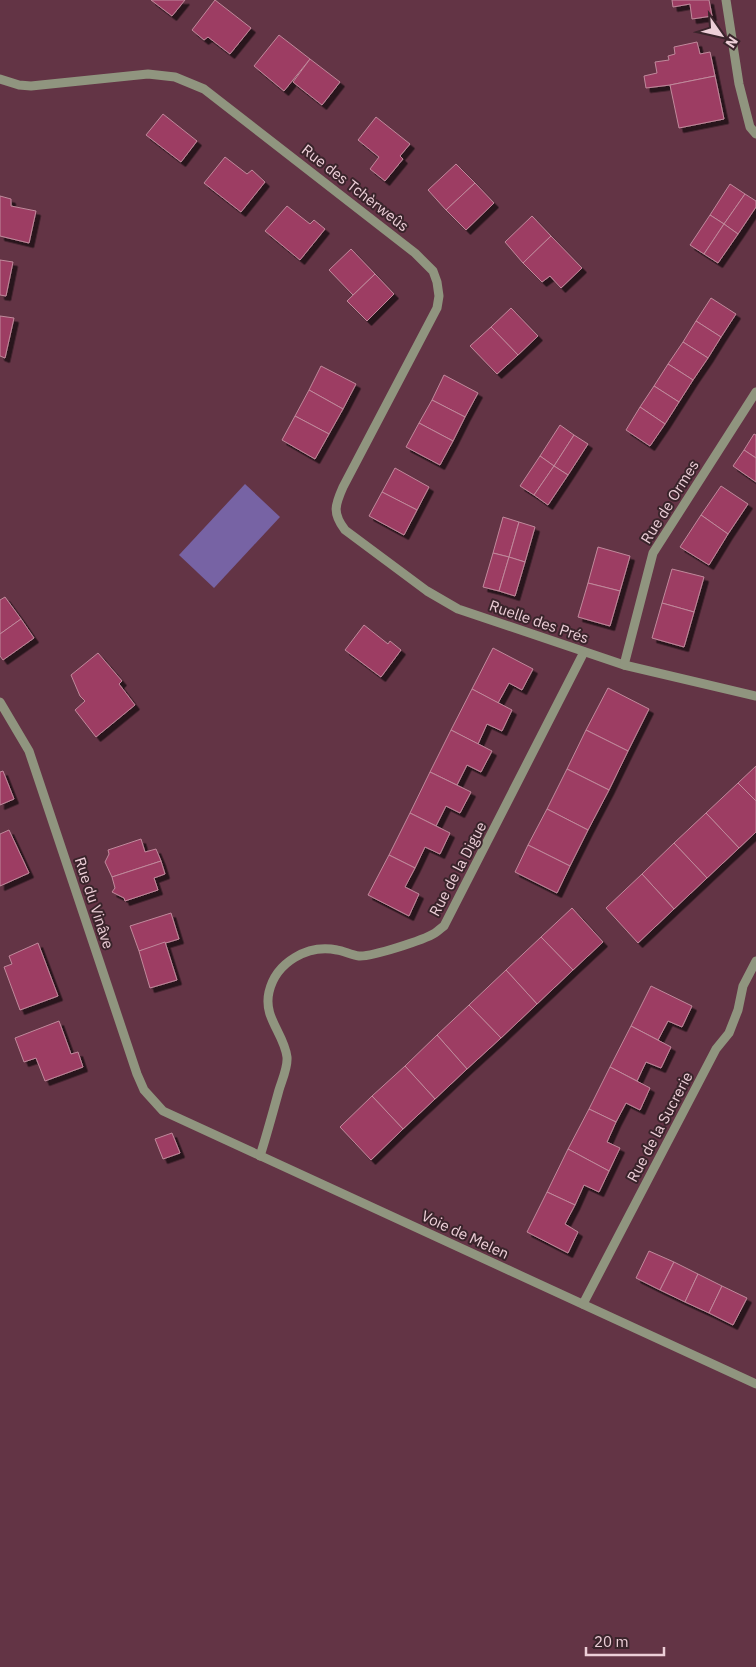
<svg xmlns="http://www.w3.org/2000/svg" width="756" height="1667" viewBox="0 0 756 1667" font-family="'IBM Plex Sans',sans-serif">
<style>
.green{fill:#7763a4}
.building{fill:#9d3d64;stroke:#c0899b;filter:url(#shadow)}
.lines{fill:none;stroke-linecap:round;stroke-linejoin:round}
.minor{stroke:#90957f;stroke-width:9}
.labels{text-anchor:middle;stroke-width:4;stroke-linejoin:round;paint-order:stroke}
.street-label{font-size:15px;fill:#edcfd8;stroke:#3a242b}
</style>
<defs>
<filter id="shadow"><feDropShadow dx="4.5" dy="4.5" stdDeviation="0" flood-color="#0009"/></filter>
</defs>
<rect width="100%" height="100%" fill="#633445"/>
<path class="green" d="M245,484L280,517L214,588L179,555Z"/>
<g class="building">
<path d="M151,0H185L172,16Z"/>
<path d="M215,0L251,28L230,54L208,37L204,40L192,30Z"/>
<path d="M672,0H709L712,16L692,19L690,4L673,7Z"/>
<path d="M279,35L310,59L284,91L254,66Z"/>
<path d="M697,42L700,54L710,52L715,76L670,85L646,88L644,76L657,73L655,62L669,60L668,56L675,54L674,47Z"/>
<path d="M310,59L340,82L322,105L293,82Z"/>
<path d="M715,76L724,119L679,128L670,85Z"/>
<path d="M163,114L197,141L181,162L146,135Z"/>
<path d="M376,117L410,144L400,156L403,159L385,181L370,169L379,157L358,140Z"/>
<path d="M225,157L247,174L252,170L265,182L241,212L204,183Z"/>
<path d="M456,164L475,183L446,210L428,190Z"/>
<path d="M475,183L494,203L466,230L446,210Z"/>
<path d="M730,184L745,194L724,224L710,215Z"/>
<path d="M745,194L756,201V207L738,234L724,224Z"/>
<path d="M0,196L11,199V206L36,211L29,243L0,236Z"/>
<path d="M287,206L310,224L314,220L325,229L300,260L265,231Z"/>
<path d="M710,215L724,224L704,254L690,245Z"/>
<path d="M532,216L551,236L523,263L505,242Z"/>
<path d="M724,224L738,234L718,263L704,254Z"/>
<path d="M551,236L582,268L561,288L550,276L542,282L523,263Z"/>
<path d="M351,249L375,274L353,295L329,270Z"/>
<path d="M0,260L13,262L6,296L0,295Z"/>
<path d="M375,274L394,294L367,321L347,301Z"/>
<path d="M711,298L736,314L721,337L696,321Z"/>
<path d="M511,308L538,336L518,355L491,327Z"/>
<path d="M0,316L14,318L5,358L0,356Z"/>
<path d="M696,321L721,337L708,358L683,342Z"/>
<path d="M491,327L518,355L497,374L470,346Z"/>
<path d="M683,342L708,358L693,380L668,364Z"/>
<path d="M668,364L693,380L679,402L654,386Z"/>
<path d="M321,366L356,384L343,409L309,390Z"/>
<path d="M444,375L478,393L465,417L432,400Z"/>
<path d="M654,386L679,402L665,424L640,407Z"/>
<path d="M309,390L343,409L329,434L295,416Z"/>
<path d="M432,400L465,417L453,441L419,423Z"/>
<path d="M640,407L665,424L650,446L626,430Z"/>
<path d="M295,416L329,434L315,459L282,440Z"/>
<path d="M419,423L453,441L440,465L406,447Z"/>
<path d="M560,425L574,435L554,466L540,456Z"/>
<path d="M754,434L756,435V458L744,450Z"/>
<path d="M574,435L588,444L568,475L554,466Z"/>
<path d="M744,450L756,458V482L733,466Z"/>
<path d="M540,456L554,466L534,495L520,486Z"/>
<path d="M554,466L568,475L548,505L534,495Z"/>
<path d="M395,468L429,487L417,510L382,492Z"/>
<path d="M721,486L748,504L728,534L701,515Z"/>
<path d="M382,492L417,510L404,535L369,516Z"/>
<path d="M701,515L728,534L709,565L680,547Z"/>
<path d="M503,517L519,522L509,557L493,553Z"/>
<path d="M519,522L535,527L525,562L509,557Z"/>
<path d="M598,547L630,556L620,591L588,583Z"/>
<path d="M493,553L509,557L499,591L483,587Z"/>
<path d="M509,557L525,562L515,596L499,591Z"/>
<path d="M672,569L704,577L694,612L662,603Z"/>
<path d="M588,583L620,591L610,626L578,617Z"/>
<path d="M5,597L21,619L0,634V600Z"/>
<path d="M662,603L694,612L684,647L652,638Z"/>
<path d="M21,619L34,638L3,660L0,656V634Z"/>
<path d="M364,625L388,644L390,641L401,650L381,677L345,650Z"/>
<path d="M493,648L533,669L522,690L509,683L498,703L472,689Z"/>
<path d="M98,653L122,681L119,684L135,705L96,737L75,710L85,701L80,696L71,675Z"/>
<path d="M608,688L649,709L628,751L586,730Z"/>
<path d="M472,689L512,710L502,731L487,724L478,744L451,730Z"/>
<path d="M451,730L492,751L481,772L467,765L457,785L430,772Z"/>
<path d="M586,730L628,751L609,790L567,769Z"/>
<path d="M756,766V801L738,783Z"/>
<path d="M567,769L609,790L588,830L547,809Z"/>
<path d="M3,771L14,799L0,805V772Z"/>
<path d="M430,772L471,792L460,813L446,806L436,826L410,813Z"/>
<path d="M738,783L756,801V832L739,848L706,813Z"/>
<path d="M547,809L588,830L570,866L528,845Z"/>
<path d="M410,813L450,833L440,854L425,847L415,868L389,855Z"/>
<path d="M706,813L739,848L707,878L674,843Z"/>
<path d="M9,830L29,873L0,886V834Z"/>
<path d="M141,839L145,852L156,849L161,861L112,877L105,862L109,854L108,850Z"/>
<path d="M674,843L707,878L674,909L642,874Z"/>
<path d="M528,845L570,866L557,893L515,872Z"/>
<path d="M389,855L415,868L405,887L419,894L409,916L368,895Z"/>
<path d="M161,861L165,874L154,878L158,890L125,901L124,898L112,892L115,888L112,877Z"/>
<path d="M642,874L674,909L638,943L606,908Z"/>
<path d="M572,908L603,942L573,970L541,937Z"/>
<path d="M171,913L179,939L139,951L130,926Z"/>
<path d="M541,937L573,970L537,1004L506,970Z"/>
<path d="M165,942L177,980L150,988L139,951Z"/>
<path d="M38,943L58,996L20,1010L4,967L12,964L9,956Z"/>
<path d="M506,970L537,1004L501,1038L469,1005Z"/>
<path d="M651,986L692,1006L682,1027L668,1021L658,1040L631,1026Z"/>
<path d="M469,1005L501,1038L467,1069L437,1035Z"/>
<path d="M59,1021L71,1054L78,1052L83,1067L45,1081L36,1058L24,1062L15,1038Z"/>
<path d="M631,1026L671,1047L661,1068L646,1062L637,1081L610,1067Z"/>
<path d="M437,1035L467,1069L435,1099L405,1066Z"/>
<path d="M405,1066L435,1099L403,1129L372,1096Z"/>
<path d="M610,1067L650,1088L640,1110L626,1103L616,1122L589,1109Z"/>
<path d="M372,1096L403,1129L371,1160L340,1127Z"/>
<path d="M589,1109L616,1122L607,1142L620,1148L609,1171L568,1149Z"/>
<path d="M172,1133L180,1153L163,1159L155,1139Z"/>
<path d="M568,1149L609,1171L599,1192L584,1185L575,1205L547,1192Z"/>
<path d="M547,1192L575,1205L565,1224L578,1232L568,1253L527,1232Z"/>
<path d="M649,1251L674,1262L660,1290L636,1278Z"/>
<path d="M674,1262L698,1274L685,1302L660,1290Z"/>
<path d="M698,1274L722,1286L709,1313L685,1302Z"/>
<path d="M722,1286L747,1298L733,1325L709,1313Z"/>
</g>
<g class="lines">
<g class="minor">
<path d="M726,0L739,84L750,127L756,134"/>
<path d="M0,79L19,85L31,86L148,74L175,77L204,89L415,253L433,271L437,282L439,296L437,308L343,487C335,505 332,513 345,530L427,591L458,609L624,665L756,696"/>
<path d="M624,665L653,553L756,392"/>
<path d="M0,702L29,751L137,1074L144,1090L163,1111L756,1384"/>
<path d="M260,1156C267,1134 273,1112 279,1090C282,1080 288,1067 287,1057C284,1033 263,1018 269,992C276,962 308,944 337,950C344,951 351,955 359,956C371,957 424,940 435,933C438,931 441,928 444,926L584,652"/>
<path d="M583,1304L716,1049L729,1033L738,1010L743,986L756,961"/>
</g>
</g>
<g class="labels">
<g class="street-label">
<text transform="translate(355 188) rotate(38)" y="5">Rue des Tchèrweûs</text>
<text transform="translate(670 502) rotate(-58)" y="5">Rue de Ormes</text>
<text transform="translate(539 622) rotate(19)" y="5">Ruelle des Prés</text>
<text transform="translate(458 869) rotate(-62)" y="5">Rue de la Digue</text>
<text transform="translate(94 903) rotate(72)" y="5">Rue du Vinâve</text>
<text transform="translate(660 1127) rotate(-62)" y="5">Rue de la Sucrerie</text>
<text transform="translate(465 1235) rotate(25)" y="5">Voie de Melen</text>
</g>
</g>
<g transform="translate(721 35) rotate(124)" stroke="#3a242b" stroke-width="4" paint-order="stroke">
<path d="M0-4L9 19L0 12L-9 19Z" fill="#edcfd8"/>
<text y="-8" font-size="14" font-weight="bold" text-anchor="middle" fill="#edcfd8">N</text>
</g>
<path d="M586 1647v8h78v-8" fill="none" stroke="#edcfd8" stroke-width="2.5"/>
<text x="594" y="1647" font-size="15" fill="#edcfd8" stroke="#3a242b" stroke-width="4" paint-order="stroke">20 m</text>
</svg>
